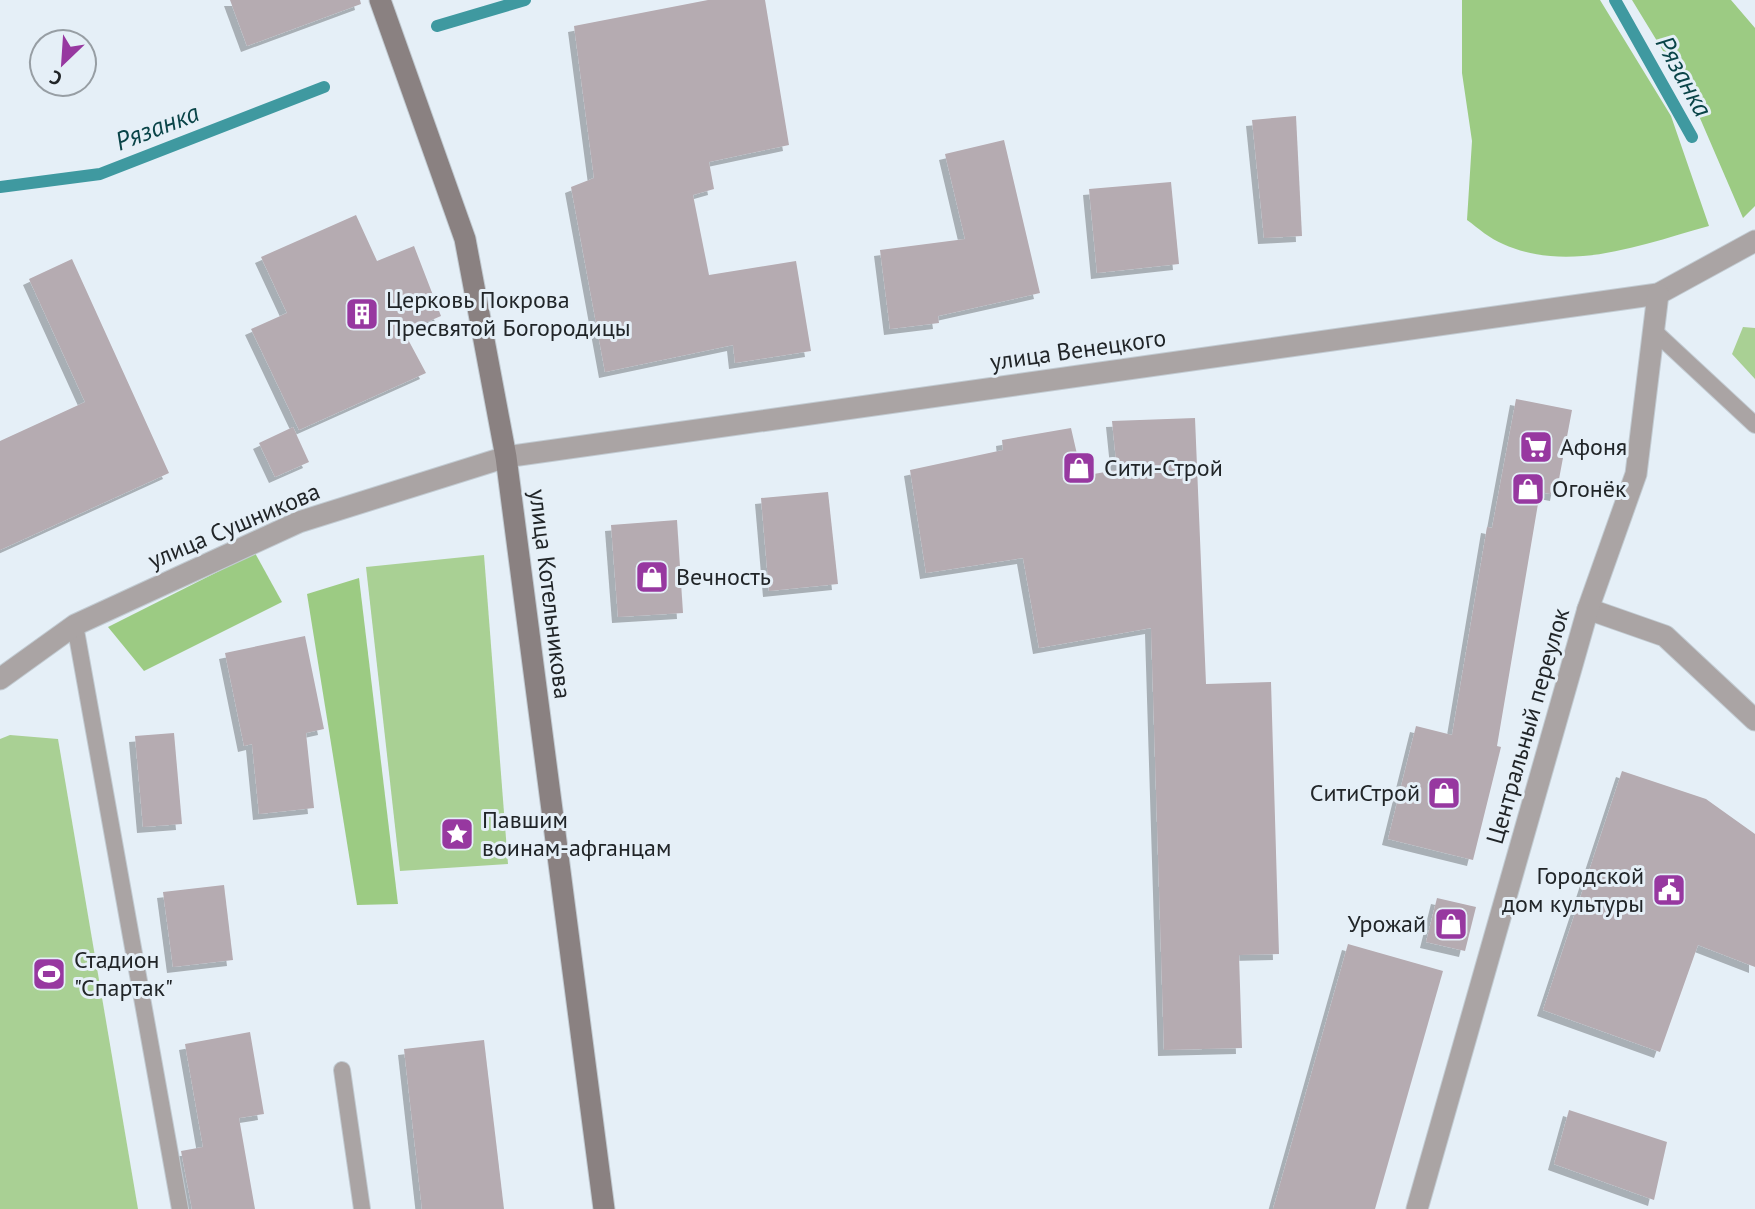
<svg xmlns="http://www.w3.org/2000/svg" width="1755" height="1209" viewBox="0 0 1755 1209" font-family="'PT Sans',sans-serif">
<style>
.green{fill:#a9d094}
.forest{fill:#9ccb83}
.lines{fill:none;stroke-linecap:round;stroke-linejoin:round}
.stream{stroke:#3f99a0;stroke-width:12}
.building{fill:#b5abb1;filter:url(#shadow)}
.lane-casing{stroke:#c2cbd2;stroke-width:18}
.street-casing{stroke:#c2cbd2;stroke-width:23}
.secondary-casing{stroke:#c2cbd2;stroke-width:23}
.lane{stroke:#aaa4a4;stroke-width:16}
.street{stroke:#aaa4a4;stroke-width:21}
.secondary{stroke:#8a8181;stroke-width:21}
.labels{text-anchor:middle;stroke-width:6;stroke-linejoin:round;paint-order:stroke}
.poi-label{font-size:24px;fill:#212528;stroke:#e5eff7;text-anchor:start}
.street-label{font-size:24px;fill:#212528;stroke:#e5eff7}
.water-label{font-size:26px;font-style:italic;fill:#0a4448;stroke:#e5eff7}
</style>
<defs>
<filter id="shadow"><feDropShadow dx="-6" dy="6" stdDeviation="0" flood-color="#0004"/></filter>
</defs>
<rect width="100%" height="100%" fill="#e5eff7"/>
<g class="green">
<path d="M1743,327L1755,328V379L1732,354Z"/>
<path d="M484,555L508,864L400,871L366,567Z"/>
<path d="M10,735L58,739L138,1209H0V739Z"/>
</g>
<g class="forest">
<path d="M1462,0H1600L1671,116L1709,226C1643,244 1570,274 1503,244C1490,239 1478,228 1467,220L1472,141L1462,73Z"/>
<path d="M1632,0H1731L1755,28V206L1743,218L1690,95Z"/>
<path d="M255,553L282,602L144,671L108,627Z"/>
<path d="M359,578L398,904L357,905L307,594Z"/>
</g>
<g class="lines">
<g class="stream">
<path d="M1615,0L1692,137"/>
<path d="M437,26L525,0"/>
<path d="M0,187L100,174L324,87"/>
</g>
</g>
<g class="building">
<path d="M230,0H360L361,4L247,46Z"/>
<path d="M708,0H765L789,145L709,162L714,189L693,195L709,275L796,261L811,351L735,363L733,345L605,372L571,187L594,178L574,26Z"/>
<path d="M1296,116L1302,236L1264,238L1252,120Z"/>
<path d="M1004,140L1040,293L938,316L939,323L890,329L880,250L965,239L945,154Z"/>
<path d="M1171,182L1179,264L1097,273L1089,189Z"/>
<path d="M356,215L377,261L414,246L441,316L404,332L426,373L299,430L251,329L287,313L261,257Z"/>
<path d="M72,259L169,473L0,550V441L85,402L29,279Z"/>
<path d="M1516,399L1572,410L1556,495L1540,492L1497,746L1501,747L1473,860L1388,839L1416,726L1452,735L1487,527L1492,528Z"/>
<path d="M1195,418L1206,684L1271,682L1279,954L1239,955L1242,1048L1164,1050L1151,628L1039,648L1023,558L926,573L910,470L1003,450L1002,440L1071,428L1082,476L1117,470L1112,421Z"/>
<path d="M293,427L309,462L275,477L259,443Z"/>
<path d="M828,492L838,584L769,591L761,498Z"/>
<path d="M677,520L683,613L618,617L611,525Z"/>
<path d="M305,636L324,729L306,733L314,808L259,814L252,744L244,746L225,653Z"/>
<path d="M174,733L182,824L143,827L135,736Z"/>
<path d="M1622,771L1706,799L1755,834V967L1698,945L1660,1052L1543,1010Z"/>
<path d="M224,885L233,960L173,967L163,892Z"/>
<path d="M1437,898L1476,907L1465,951L1426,942Z"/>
<path d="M1348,944L1443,971L1375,1209H1273Z"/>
<path d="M250,1032L264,1114L239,1118L255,1209H192L181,1151L203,1147L185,1044Z"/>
<path d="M484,1040L504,1209H422L404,1049Z"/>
<path d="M1569,1110L1667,1142L1654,1200L1554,1164Z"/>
</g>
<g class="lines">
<defs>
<g id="lane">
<path d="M1654,331L1755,425"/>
<path d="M75,625L180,1209"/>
<path d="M342,1070L362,1209"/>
</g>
<g id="street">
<path d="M1588,609L1665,636L1755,720"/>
<path d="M0,679L75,625L299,522L506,457L1658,294L1755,241"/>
<path d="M1417,1209L1588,609L1636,474L1658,294"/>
</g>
<path id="secondary" d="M380,0L465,239L506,457L604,1209"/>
</defs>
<use href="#lane" class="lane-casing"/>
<use href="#street" class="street-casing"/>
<use href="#secondary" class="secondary-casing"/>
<use href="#lane" class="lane"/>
<use href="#street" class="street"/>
<use href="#secondary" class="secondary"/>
</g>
<defs>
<symbol id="building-square" viewBox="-11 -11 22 22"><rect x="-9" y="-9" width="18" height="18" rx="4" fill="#9738a0" stroke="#e5eff7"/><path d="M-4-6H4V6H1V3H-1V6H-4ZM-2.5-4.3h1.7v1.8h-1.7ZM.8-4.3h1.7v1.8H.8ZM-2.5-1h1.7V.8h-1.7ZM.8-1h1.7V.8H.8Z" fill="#fff"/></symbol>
<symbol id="supermarket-square" viewBox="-11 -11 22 22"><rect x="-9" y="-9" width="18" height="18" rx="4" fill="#9738a0" stroke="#e5eff7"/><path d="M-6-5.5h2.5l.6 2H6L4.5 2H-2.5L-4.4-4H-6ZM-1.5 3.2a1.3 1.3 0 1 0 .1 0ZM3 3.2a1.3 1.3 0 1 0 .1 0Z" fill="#fff"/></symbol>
<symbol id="shop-square" viewBox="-11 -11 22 22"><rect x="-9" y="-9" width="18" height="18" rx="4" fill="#9738a0" stroke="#e5eff7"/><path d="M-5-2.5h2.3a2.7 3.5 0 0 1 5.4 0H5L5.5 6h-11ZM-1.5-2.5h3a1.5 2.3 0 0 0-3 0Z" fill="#fff"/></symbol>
<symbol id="sight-square" viewBox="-11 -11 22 22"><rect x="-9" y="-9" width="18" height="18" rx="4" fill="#9738a0" stroke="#e5eff7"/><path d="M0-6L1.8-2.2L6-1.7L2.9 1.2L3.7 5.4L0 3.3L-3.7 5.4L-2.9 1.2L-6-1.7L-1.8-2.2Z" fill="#fff"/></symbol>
<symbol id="civic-square" viewBox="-11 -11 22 22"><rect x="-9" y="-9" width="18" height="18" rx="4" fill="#9738a0" stroke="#e5eff7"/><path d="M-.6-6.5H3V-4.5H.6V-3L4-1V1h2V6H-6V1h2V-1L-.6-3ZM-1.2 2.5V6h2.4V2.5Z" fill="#fff"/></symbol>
<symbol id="stadium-square" viewBox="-11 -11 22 22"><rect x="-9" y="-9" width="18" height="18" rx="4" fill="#9738a0" stroke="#e5eff7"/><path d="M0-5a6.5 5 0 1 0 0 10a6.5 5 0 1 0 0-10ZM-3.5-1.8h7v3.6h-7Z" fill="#fff"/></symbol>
</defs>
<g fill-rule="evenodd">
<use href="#building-square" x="343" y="295" width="38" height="38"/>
<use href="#supermarket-square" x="1517" y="428" width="38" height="38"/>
<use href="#shop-square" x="1060" y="449" width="38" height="38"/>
<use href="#shop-square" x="1509" y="470" width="38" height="38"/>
<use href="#shop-square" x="633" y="558" width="38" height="38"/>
<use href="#shop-square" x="1425" y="774" width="38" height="38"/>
<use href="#sight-square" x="438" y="815" width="38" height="38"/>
<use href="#civic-square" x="1650" y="871" width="38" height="38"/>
<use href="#shop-square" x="1432" y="905" width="38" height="38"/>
<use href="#stadium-square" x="30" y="955" width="38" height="38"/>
</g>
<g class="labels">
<g class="poi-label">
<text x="386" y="308">Церковь Покрова<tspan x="386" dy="28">Пресвятой Богородицы</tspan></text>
<text x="1560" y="455">Афоня</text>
<text x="1104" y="476">Сити-Строй</text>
<text x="1552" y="497">Огонёк</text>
<text x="676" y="585">Вечность</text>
<text x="1420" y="801" text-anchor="end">СитиСтрой</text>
<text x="482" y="828">Павшим<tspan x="482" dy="28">воинам-афганцам</tspan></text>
<text x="1644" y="884" text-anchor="end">Городской<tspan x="1644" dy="28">дом культуры</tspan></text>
<text x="1426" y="932" text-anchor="end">Урожай</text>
<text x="74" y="968">Стадион<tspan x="74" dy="28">"Спартак"</tspan></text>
</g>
<g class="street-label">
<text transform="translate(1078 350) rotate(-8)" y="8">улица Венецкого</text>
<text transform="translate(234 526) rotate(-23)" y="8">улица Сушникова</text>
<text transform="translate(550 594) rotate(83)" y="8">улица Котельникова</text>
<text transform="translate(1528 726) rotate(-74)" y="8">Центральный переулок</text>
</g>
<g class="water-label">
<text transform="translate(1684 76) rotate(61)" y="9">Рязанка</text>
<text transform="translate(157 127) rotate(-21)" y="9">Рязанка</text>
</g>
</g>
<g transform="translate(63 63) rotate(205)"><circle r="33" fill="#e5eff7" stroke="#979ea4" stroke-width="2"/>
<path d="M0-5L12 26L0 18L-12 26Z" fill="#9738a0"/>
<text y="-10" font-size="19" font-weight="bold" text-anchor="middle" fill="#212528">С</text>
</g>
</svg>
